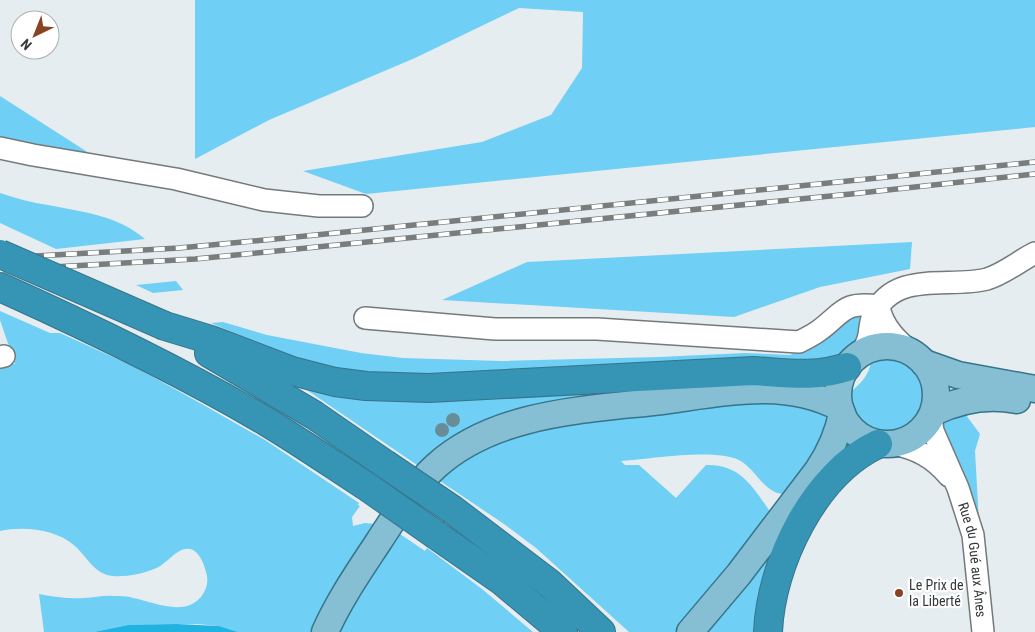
<svg xmlns="http://www.w3.org/2000/svg" width="1035" height="632" viewBox="0 0 1035 632" font-family="'Roboto Condensed',sans-serif">
<style>
.green{fill:#70cff4}
.water{fill:#20b2e0}
.lines{fill:none;stroke-linecap:round;stroke-linejoin:round}
.minor-casing{stroke:#747a7c;stroke-width:24}
.major-casing{stroke:#36748a;stroke-width:29}
.highway-casing{stroke:#36748a;stroke-width:30}
.minor{stroke:#fff;stroke-width:21}
.major{stroke:#86bfd3;stroke-width:26}
.highway{stroke:#3694b5;stroke-width:28}
.rail-casing{stroke:#787d7e;stroke-width:5.5}
.rail{stroke:#fff;stroke-width:4;stroke-dasharray:11;stroke-linecap:butt}
.highway-bridge-casing{stroke:#36748a;stroke-width:30;stroke-linecap:butt}
.highway-bridge{stroke:#3694b5;stroke-width:28}
.tree{fill:#688c98}
.poi-dot{fill:#8a4320;stroke:#fff;stroke-width:2}
.labels{text-anchor:middle;stroke-width:4.5;stroke-linejoin:round;paint-order:stroke}
.street-label{font-size:14px;fill:#353839;stroke:#fff}
.poi-label{font-size:14px;fill:#353839;stroke:#fff;text-anchor:start}
</style>
<rect width="100%" height="100%" fill="#e6edf0"/>
<g class="green">
<path d="M195,0H1035V127L366,194L303,171L482,142L551,115L582,68L583,12L519,8L415,58L269,120L195,159Z"/>
<path d="M0,96L89,153L86,158L0,139Z"/>
<path d="M0,193C16,198 32,203 48,205C83,212 117,215 145,239L56,249L0,223Z"/>
<path d="M912,242L910,269L820,287L734,317L442,300L527,262Z"/>
<path d="M176,281L183,290L153,293L136,285Z"/>
<path d="M860,310L866,319L865,330L854,342L832,360L408,374C379,373 349,373 320,365C282,356 247,338 211,323L223,322L267,335L361,353L403,358L501,361L659,357L745,353L790,355L808,346Z"/>
<path d="M0,311L50,333H60L135,367L200,403L265,440L359,503L358,505L360,506L352,517L353,526L365,523L375,524L317,632H238L219,626L197,624L128,625L94,632H44L39,594C54,597 69,599 84,598C94,598 104,595 114,596C120,596 127,596 133,598C154,602 184,617 201,597C207,589 209,581 206,572C204,564 200,554 193,550C179,543 167,565 154,569C142,574 126,577 113,576C94,574 88,558 75,546C56,529 24,526 0,531V364H15L0,320Z"/>
<path d="M879,359C892,358 904,362 913,372C954,422 853,466 849,393C860,385 869,375 871,362Z"/>
<path d="M654,383L420,467L298,384Z"/>
<path d="M772,398L824,413L828,425L824,445L783,494C763,492 756,469 739,460C714,448 650,459 621,461L625,465H639L676,498L706,465C740,464 752,486 769,510V514L692,616L676,632H629L536,548L504,524L437,479L482,449L515,436L578,423Z"/>
<path d="M960,407L980,434L975,451L979,522L941,428L944,419Z"/>
<path d="M788,519L762,632H700Z"/>
<path d="M400,534L425,551L427,548L482,589L533,632H340L356,600Z"/>
</g>
<path class="water" d="M176,624L219,626L238,632H94L128,625Z"/>
<g class="lines">
<defs>
<g id="minor">
<path d="M0,148L33,155L176,179L264,200L319,206H362"/>
<path d="M879,306C882,327 898,341 913,354"/>
<path d="M365,318L495,329H597L799,342C805,339 811,336 817,332C844,313 841,301 879,306"/>
<path d="M862,353C865,347 868,341 869,335C870,329 870,322 873,316C894,269 949,289 987,279C1004,274 1019,261 1035,253"/>
<path d="M0,357L4,356"/>
<path id="s1" d="M931,417L933,431L958,488L973,535L983,632"/>
<path d="M894,444C917,449 933,457 949,476"/>
</g>
<g id="major">
<circle cx="887" cy="395" r="49"/>
<path d="M924,363L958,375L1035,389"/>
<path d="M934,412C961,399 987,394 1017,400"/>
<path d="M325,632C339,600 360,570 379,541C396,515 413,487 436,466C498,410 592,410 669,400C726,392 787,379 840,408"/>
<path d="M690,632L739,574L818,470C830,452 838,435 842,413"/>
</g>
<g id="highway">
<path d="M0,287C91,328 181,371 267,422C302,443 335,466 369,488"/>
<path d="M165,326L211,340L292,371L335,382L366,386L429,388L753,371C787,373 814,378 847,367"/>
<path d="M209,353L314,415L385,464"/>
<path d="M453,510L549,583L601,632"/>
<path d="M436,535L502,581L563,632"/>
<path d="M768,632C771,563 814,474 878,444"/>
</g>
</defs>
<use href="#minor" class="minor-casing"/>
<use href="#major" class="major-casing"/>
<use href="#highway" class="highway-casing"/>
<use href="#minor" class="minor"/>
<use href="#major" class="major"/>
<use href="#highway" class="highway"/>
<defs>
<g id="rail">
<path d="M0,258L179,248L286,238L1035,162"/>
<path d="M0,270L195,259L851,194L1035,174"/>
</g>
</defs>
<use href="#rail" class="rail-casing"/>
<use href="#rail" class="rail"/>
<defs>
<g id="highway-bridge">
<path d="M0,254L165,326"/>
<path d="M385,464L453,510"/>
<path d="M369,488L436,535"/>
</g>
</defs>
<use href="#highway-bridge" class="highway-bridge-casing"/>
<use href="#highway-bridge" class="highway-bridge"/>
</g>
<g class="tree">
<circle cx="453" cy="420" r="7"/>
<circle cx="442" cy="430" r="7"/>
</g>
<circle class="poi-dot" cx="899" cy="593" r="5"/>
<g class="labels">
<g class="street-label">
<text dy="5" stroke="none"><textPath href="#s1" startOffset="150">Rue du Gué aux Ânes</textPath></text>
</g>
<g class="poi-label">
<text x="909" y="590">Le Prix de<tspan x="909" dy="16">la Liberté</tspan></text>
</g>
</g>
<g transform="translate(35 35) rotate(223)"><circle r="24" fill="#ffffff" stroke="#aeafb0"/>
<path d="M0-4L9 19L0 12L-9 19Z" fill="#8a4320"/>
<text y="-8" font-size="14" font-weight="bold" text-anchor="middle" fill="#353839">N</text>
</g>
</svg>
